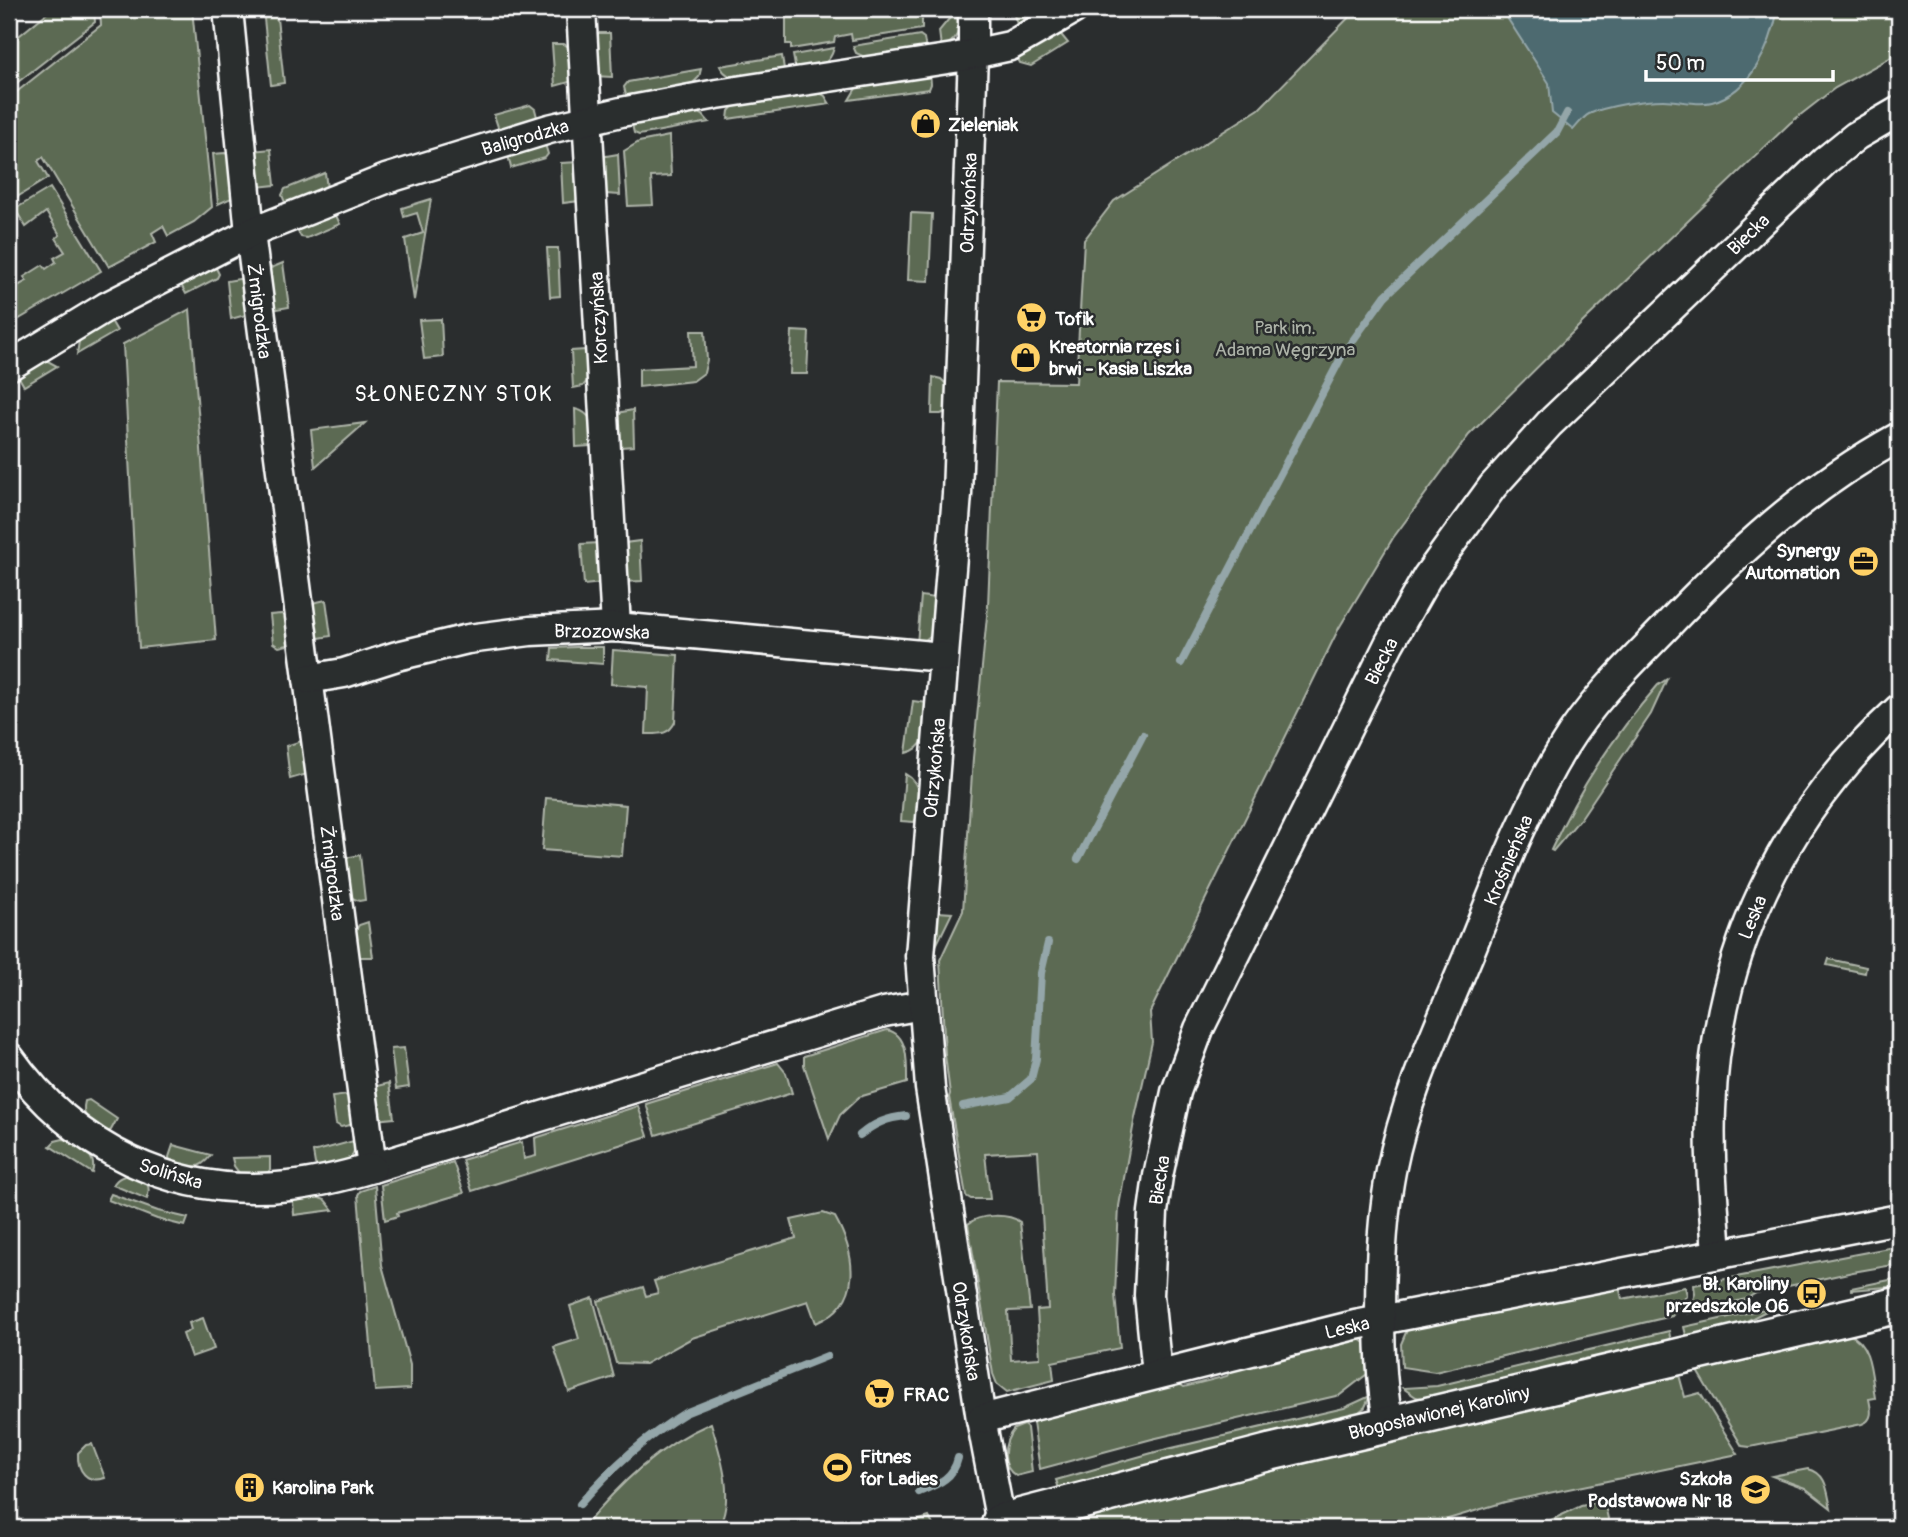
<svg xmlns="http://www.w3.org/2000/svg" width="1908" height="1537" viewBox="0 0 1908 1537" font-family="Pangolin,sans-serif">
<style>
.green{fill:#5c6a53;stroke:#aeb4a9;stroke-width:2}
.water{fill:#4d6b6f;stroke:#94a6a9;stroke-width:2}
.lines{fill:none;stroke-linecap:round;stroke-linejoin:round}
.stream{stroke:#94a6a9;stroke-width:8}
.minor-casing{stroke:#fff;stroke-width:33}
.tertiary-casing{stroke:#fff;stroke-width:40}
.minor{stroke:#2a2d2e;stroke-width:28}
.tertiary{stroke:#2a2d2e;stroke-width:35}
.labels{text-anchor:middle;stroke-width:5;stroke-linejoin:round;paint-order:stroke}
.poi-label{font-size:19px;font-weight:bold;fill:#fff;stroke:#2a2d2e;text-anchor:start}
.street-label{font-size:19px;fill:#fff;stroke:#2a2d2e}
.park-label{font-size:19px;fill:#aeb4a9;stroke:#2a2d2e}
.neighbourhood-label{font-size:21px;letter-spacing:2px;fill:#fff;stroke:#2a2d2e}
</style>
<rect width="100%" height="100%" fill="#2a2d2e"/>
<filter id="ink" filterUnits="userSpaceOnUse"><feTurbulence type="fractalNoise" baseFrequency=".0143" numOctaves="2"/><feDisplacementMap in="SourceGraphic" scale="14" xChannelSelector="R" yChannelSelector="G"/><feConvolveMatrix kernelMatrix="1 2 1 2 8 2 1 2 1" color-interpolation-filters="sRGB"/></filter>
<g filter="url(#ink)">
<g class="green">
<path d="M52,9H94L95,22L9,89V44Z"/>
<path d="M100,9H192L212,207L194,222L168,236L163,226L152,233L156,242L109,267L43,157L38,161L48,178L9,202V113L13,120L18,116L9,98L101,25Z"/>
<path d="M263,9H276L284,83L271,85Z"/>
<path d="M786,9H922V29L852,40L851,34L835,37L834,42L791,49V44H786Z"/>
<path d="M1019,9H1027L1033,19L1018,27L1013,12Z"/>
<path d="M1357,9H1899V53L1835,88L1790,123L1584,321L1469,435L1393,538L1339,628L1150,1012L1152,1042L1134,1122L1119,1206L1115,1295L1120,1348L1052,1362L1054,1380L1007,1392L997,1384L993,1374L968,1224C979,1214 1008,1213 1020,1222L1030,1310L1008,1311L1011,1360L1040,1358L1037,1310L1048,1309L1038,1151L985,1154L990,1199H971L966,1196L949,1097L950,1094L945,1055L940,960L963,911L973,758L988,606L997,382L1076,383L1084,240L1114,201L1259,109Z"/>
<path d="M959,13C960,30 959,41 941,47L939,31L953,14Z"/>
<path d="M1058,31L1068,43L1031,66L1020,63L1016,55Z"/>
<path d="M597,33H610L612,77L594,76V35Z"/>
<path d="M920,35L924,38L926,50L869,59L856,53L853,46Z"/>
<path d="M552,44H564L570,48L573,81L555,86Z"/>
<path d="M834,48C829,67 817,67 800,70L795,66L793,55Z"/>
<path d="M782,56L784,69L781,73C761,76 731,88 720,66Z"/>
<path d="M701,69L699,77L689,87L627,99L624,87L628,82Z"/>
<path d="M930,72L931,84L929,89L849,100L858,85Z"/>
<path d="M818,92L825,96L830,104L728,119L729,111L735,104Z"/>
<path d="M530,105L535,109L538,121L503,130L498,127L494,115Z"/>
<path d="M691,109L703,115L709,122L639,135L634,133L631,120Z"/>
<path d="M669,136L671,176L651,177L653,205L628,206L624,151L639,142Z"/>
<path d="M544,141L548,154L545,158L511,168L508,155Z"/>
<path d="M271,149L275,185L257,187L253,151Z"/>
<path d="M225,153L230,156L236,196L218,204L213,154Z"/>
<path d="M618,154L620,195L605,194L600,157Z"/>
<path d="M579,162V201L563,203L561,163Z"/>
<path d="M325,173L327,188L286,205L282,195L285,189Z"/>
<path d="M50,188L101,271L9,325V286L13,283L16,287L27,281L24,277L43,265L46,269L56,262L54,258L65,252L56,238L60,235L46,212L26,227L15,209Z"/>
<path d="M431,199L414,300L405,239L423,233L417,213L404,217L402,208Z"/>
<path d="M334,211L340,224L307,238L301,237L294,225Z"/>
<path d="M911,213L932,214L929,281L908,280Z"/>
<path d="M547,248H558L560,296L550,297Z"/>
<path d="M213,262L219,274L217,278L186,294L179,281Z"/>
<path d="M283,263L289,307L271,310L266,270Z"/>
<path d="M245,278L249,314L231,319L227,281Z"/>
<path d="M190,309L216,640L139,648L123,344Z"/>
<path d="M110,319L117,331L77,354L80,335Z"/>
<path d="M441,319L443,357L424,359L419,320Z"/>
<path d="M691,331H705L707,360L704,373L693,381L639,387V369L693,366Z"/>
<path d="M792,331L809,332L807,374H790Z"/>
<path d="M585,350L587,351L589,379L583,386L573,388L571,351Z"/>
<path d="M44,359L57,366L24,386L17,374Z"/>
<path d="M933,377L941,379L948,386L947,411L941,414H932Z"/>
<path d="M575,409C594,413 593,427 593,444L591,446L576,447Z"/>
<path d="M633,410L634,446L620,447L617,444V417L622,412Z"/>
<path d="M365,423L315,467L311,430Z"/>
<path d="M640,541L642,581L624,582L625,543Z"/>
<path d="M600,543L602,583L584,585L581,544Z"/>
<path d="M921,596L935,598L932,634L922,643L917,644Z"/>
<path d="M326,600L331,636L313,639L312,603Z"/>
<path d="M281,614L286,615L292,644L279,647L273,643L270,615Z"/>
<path d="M577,647H603V664L551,660L552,648Z"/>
<path d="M613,650L678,655L675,722C669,735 659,734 646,734L648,687L611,684Z"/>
<path d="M711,650L866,662L863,665L708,651Z"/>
<path d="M1667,679L1651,714L1581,818L1553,851L1551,850C1580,787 1613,737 1658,685Z"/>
<path d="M913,701L928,703C926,722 930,748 906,753Z"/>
<path d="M304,740L307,774L290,779L286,746Z"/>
<path d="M905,774C922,783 924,807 914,822L901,821Z"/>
<path d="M546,798L626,805L622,856L542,850Z"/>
<path d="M360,855L365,900L359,901L350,897L345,858Z"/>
<path d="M938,912L952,913L932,954L936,914Z"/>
<path d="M368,922L373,957H357L353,935L359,925Z"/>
<path d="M1829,959L1866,967L1865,973L1827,965Z"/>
<path d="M887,1030C909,1034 907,1064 907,1083L859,1097L840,1115L829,1139L804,1065V1056Z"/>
<path d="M404,1048L409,1087L396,1089L391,1049Z"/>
<path d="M778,1063L786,1073L792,1093L656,1135L646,1104Z"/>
<path d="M389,1083L394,1118L375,1120L373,1087Z"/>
<path d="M348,1095L354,1124L341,1127L336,1124L332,1097Z"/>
<path d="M89,1100L117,1119L111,1130L107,1133C93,1124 80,1119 85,1101Z"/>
<path d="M638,1106L648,1136L472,1191L462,1160L522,1142L524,1159L536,1156L535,1138Z"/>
<path d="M63,1139C79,1141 98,1156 92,1173L50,1146L55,1141Z"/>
<path d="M357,1140L356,1147L350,1160L322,1169L315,1164L313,1152Z"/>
<path d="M173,1145L211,1155C199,1172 188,1168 170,1162L169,1157Z"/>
<path d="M270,1157V1170L264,1176L240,1174L234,1166L232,1158Z"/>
<path d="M453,1162L464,1193L397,1213L398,1216L385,1220L381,1185Z"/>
<path d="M132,1175C146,1181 152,1183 147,1199L113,1185C118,1177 123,1176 132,1175Z"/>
<path d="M375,1186L382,1265L410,1365V1389L375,1391L358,1195L360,1191Z"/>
<path d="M111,1194L158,1211L188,1218L185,1226L157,1219L108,1200Z"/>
<path d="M314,1196L325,1200L333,1210L294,1215L293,1200Z"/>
<path d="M823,1213L835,1217C856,1255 864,1303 816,1323L808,1301L692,1338L645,1364L616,1363L598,1301L643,1287L646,1296L658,1293L654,1281L796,1238L791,1220Z"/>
<path d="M1899,1246V1264L1853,1272L1756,1293L1746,1299L1688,1313L1695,1294L1694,1285Z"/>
<path d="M1899,1278V1286L1851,1290V1288Z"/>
<path d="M1619,1286L1622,1299L1685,1287L1687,1295L1672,1316L1435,1372L1402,1367L1401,1344L1407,1330L1427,1326L1430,1323Z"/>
<path d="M593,1298L614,1377L569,1392L554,1347L579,1339L570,1306Z"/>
<path d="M1774,1307L1733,1328L1687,1339L1684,1327Z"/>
<path d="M203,1318L214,1349L191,1357L183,1334L191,1330L189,1323Z"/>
<path d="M1669,1331L1671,1343L1425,1399L1416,1397L1403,1388L1437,1386Z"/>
<path d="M1849,1334C1872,1344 1871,1375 1875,1398L1869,1399C1871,1409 1874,1420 1862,1424L1750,1447L1742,1446L1694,1366Z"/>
<path d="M1356,1336L1368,1345L1371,1371L1340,1395L1152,1439L1040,1469L1032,1416L1173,1380L1184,1387L1227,1376L1235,1364Z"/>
<path d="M1678,1371L1685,1397L1700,1393L1738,1454L1505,1502L1418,1528H1070L1066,1517Z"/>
<path d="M1370,1396L1365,1407L1354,1416L1060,1491L1056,1480L1159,1451L1344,1408Z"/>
<path d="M711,1423C720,1453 736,1500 718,1528H583C619,1484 658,1446 711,1423Z"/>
<path d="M1024,1425L1027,1428L1032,1472L1016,1476C1000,1466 1003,1442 1014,1429Z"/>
<path d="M92,1444L105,1478C87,1484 77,1471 78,1453L86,1445Z"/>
<path d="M1808,1469C1827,1473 1827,1491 1831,1508L1805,1488L1772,1476Z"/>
<path d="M1604,1501L1609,1523L1582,1528H1553L1551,1520L1581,1506Z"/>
<path d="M929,1517L934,1527L895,1528Z"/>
</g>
<path class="water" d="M1504,9H1778C1771,45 1752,91 1712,102C1698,106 1679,100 1663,100C1644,100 1606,106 1589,114C1583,117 1578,125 1573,130L1552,113L1549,83L1504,13Z"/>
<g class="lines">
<g class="stream">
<path d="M1181,663L1343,354L1385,296L1557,132L1567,113"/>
<path d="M1078,859L1143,735"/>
<path d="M963,1106L1010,1097L1031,1079L1036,1059L1041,973L1048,943"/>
<path d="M860,1135C875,1123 887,1118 906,1116"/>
<path d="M919,1492C938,1484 953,1479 958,1458"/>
<path d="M580,1504C611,1468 644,1438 685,1413L827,1356"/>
</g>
<defs>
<g id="minor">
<path d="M228,9L250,233L372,1168L884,1012L922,1005"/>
<path d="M581,9L616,627"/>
<path d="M973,9V54L957,494L920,956L930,1088L981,1419L1002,1528"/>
<path d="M9,366L106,307L250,233L386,179L549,129L621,112L717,94L954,58L1010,46L1074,9"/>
<path d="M308,679L344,673L397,656L468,639L530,631L616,627L943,657"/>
<path d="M9,1057C74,1149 175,1199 289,1186C318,1183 345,1176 372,1168"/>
<path d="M1717,1254C1714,1206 1709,1158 1711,1110C1716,952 1783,815 1899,709"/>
<path d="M1157,1374L1149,1295L1153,1212L1158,1176L1176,1092L1199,1029L1389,644L1427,577L1450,545L1493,486L1549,424L1825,161L1856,136L1899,111"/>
<path d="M981,1419L1355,1325L1899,1219"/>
<path d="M1389,1424C1381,1388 1380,1349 1380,1312C1380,1266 1382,1218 1391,1171C1406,1093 1443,1018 1473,944C1500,877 1526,808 1564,746C1591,702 1627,667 1663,630C1735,554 1806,488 1899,437"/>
</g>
<path id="tertiary" d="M1000,1522L1271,1452L1899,1305"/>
</defs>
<use href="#minor" class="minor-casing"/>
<use href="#tertiary" class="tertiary-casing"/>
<use href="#minor" class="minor"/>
<use href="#tertiary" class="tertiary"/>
</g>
</g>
<defs>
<symbol id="shop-disc" viewBox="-11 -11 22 22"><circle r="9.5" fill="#ffd166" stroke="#2a2d2e"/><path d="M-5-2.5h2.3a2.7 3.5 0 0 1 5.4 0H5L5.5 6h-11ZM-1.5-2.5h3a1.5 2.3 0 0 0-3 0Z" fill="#111"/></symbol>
<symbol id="supermarket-disc" viewBox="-11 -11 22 22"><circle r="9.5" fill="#ffd166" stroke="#2a2d2e"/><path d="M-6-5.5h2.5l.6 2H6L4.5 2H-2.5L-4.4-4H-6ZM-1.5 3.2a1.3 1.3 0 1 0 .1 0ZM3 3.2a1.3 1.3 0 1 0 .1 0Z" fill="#111"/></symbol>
<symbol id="office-disc" viewBox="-11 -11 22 22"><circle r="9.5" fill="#ffd166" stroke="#2a2d2e"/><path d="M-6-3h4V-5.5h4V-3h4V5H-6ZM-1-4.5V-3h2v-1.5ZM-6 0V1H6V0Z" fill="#111"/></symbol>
<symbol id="bus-disc" viewBox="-11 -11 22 22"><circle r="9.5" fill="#ffd166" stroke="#2a2d2e"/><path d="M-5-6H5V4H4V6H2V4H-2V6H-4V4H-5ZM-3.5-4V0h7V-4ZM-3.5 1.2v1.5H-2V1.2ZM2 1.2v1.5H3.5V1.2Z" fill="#111"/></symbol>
<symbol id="stadium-disc" viewBox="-11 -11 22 22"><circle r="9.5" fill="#ffd166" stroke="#2a2d2e"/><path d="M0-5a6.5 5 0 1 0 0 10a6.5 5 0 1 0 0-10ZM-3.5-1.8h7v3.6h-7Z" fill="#111"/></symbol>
<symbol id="building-disc" viewBox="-11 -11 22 22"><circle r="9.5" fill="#ffd166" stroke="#2a2d2e"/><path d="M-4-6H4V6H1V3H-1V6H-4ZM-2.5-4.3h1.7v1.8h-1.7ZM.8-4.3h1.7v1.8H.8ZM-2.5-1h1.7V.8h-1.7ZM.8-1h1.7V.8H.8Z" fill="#111"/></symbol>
<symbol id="school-disc" viewBox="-11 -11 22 22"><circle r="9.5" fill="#ffd166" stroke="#2a2d2e"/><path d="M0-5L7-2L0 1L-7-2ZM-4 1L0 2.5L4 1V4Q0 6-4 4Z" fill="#111"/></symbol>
</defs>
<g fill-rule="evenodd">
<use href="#shop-disc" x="908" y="106" width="35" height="35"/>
<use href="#supermarket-disc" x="1014" y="300" width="35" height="35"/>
<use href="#shop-disc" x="1008" y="340" width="35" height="35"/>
<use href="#office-disc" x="1846" y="544" width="35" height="35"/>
<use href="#bus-disc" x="1794" y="1276" width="35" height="35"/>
<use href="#supermarket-disc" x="862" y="1376" width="35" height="35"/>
<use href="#stadium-disc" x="820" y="1450" width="35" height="35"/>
<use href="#building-disc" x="232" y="1470" width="35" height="35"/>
<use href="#school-disc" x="1738" y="1472" width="35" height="35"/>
</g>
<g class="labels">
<g class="poi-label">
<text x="948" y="131">Zieleniak</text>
<text x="1055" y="325">Tofik</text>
<text x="1049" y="353">Kreatornia rzęs i<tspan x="1049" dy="22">brwi - Kasia Liszka</tspan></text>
<text x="1840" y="557" text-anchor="end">Synergy<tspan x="1840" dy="22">Automation</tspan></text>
<text x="1789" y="1290" text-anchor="end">Bł. Karoliny<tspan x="1789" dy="22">przedszkole 06</tspan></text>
<text x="903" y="1401">FRAC</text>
<text x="860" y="1463">Fitnes<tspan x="860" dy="22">for Ladies</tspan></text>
<text x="1732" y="1485" text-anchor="end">Szkoła<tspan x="1732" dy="22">Podstawowa Nr 18</tspan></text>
<text x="272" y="1494">Karolina Park</text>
</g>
<g class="street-label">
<text transform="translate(525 137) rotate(-16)" y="7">Baligrodzka</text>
<text transform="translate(968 203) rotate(-88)" y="7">Odrzykońska</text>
<text transform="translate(1748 234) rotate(-44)" y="7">Biecka</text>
<text transform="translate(260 311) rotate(83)" y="7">Żmigrodzka</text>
<text transform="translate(598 318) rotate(-93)" y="7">Korczyńska</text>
<text transform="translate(602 631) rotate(1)" y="7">Brzozowska</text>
<text transform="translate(1381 661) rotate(-63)" y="7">Biecka</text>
<text transform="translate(934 768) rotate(-85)" y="7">Odrzykońska</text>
<text transform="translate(1508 860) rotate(-67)" y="7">Krośnieńska</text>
<text transform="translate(333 873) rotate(83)" y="7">Żmigrodzka</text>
<text transform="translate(1752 917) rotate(-68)" y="7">Leska</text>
<text transform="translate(171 1173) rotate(17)" y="7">Solińska</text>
<text transform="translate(1159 1180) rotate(-81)" y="7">Biecka</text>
<text transform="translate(1347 1327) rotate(-13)" y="7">Leska</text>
<text transform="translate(967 1331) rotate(81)" y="7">Odrzykońska</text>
<text transform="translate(1439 1412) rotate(-13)" y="7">Błogosławionej Karoliny</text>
</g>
<g class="park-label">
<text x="1285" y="334">Park im.<tspan x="1285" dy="22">Adama Węgrzyna</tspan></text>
</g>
<g class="neighbourhood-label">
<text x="454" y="401">SŁONECZNY STOK</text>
</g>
</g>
<rect width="1908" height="1537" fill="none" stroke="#2a2d2e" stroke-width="35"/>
<rect x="18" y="18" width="1873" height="1502" fill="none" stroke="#fff" stroke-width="2.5" filter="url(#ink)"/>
<path d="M1646 70v10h187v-10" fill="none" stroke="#ffffff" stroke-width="3.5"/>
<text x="1656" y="70" font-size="21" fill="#ffffff" stroke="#2a2d2e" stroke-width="5" paint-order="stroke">50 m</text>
</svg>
